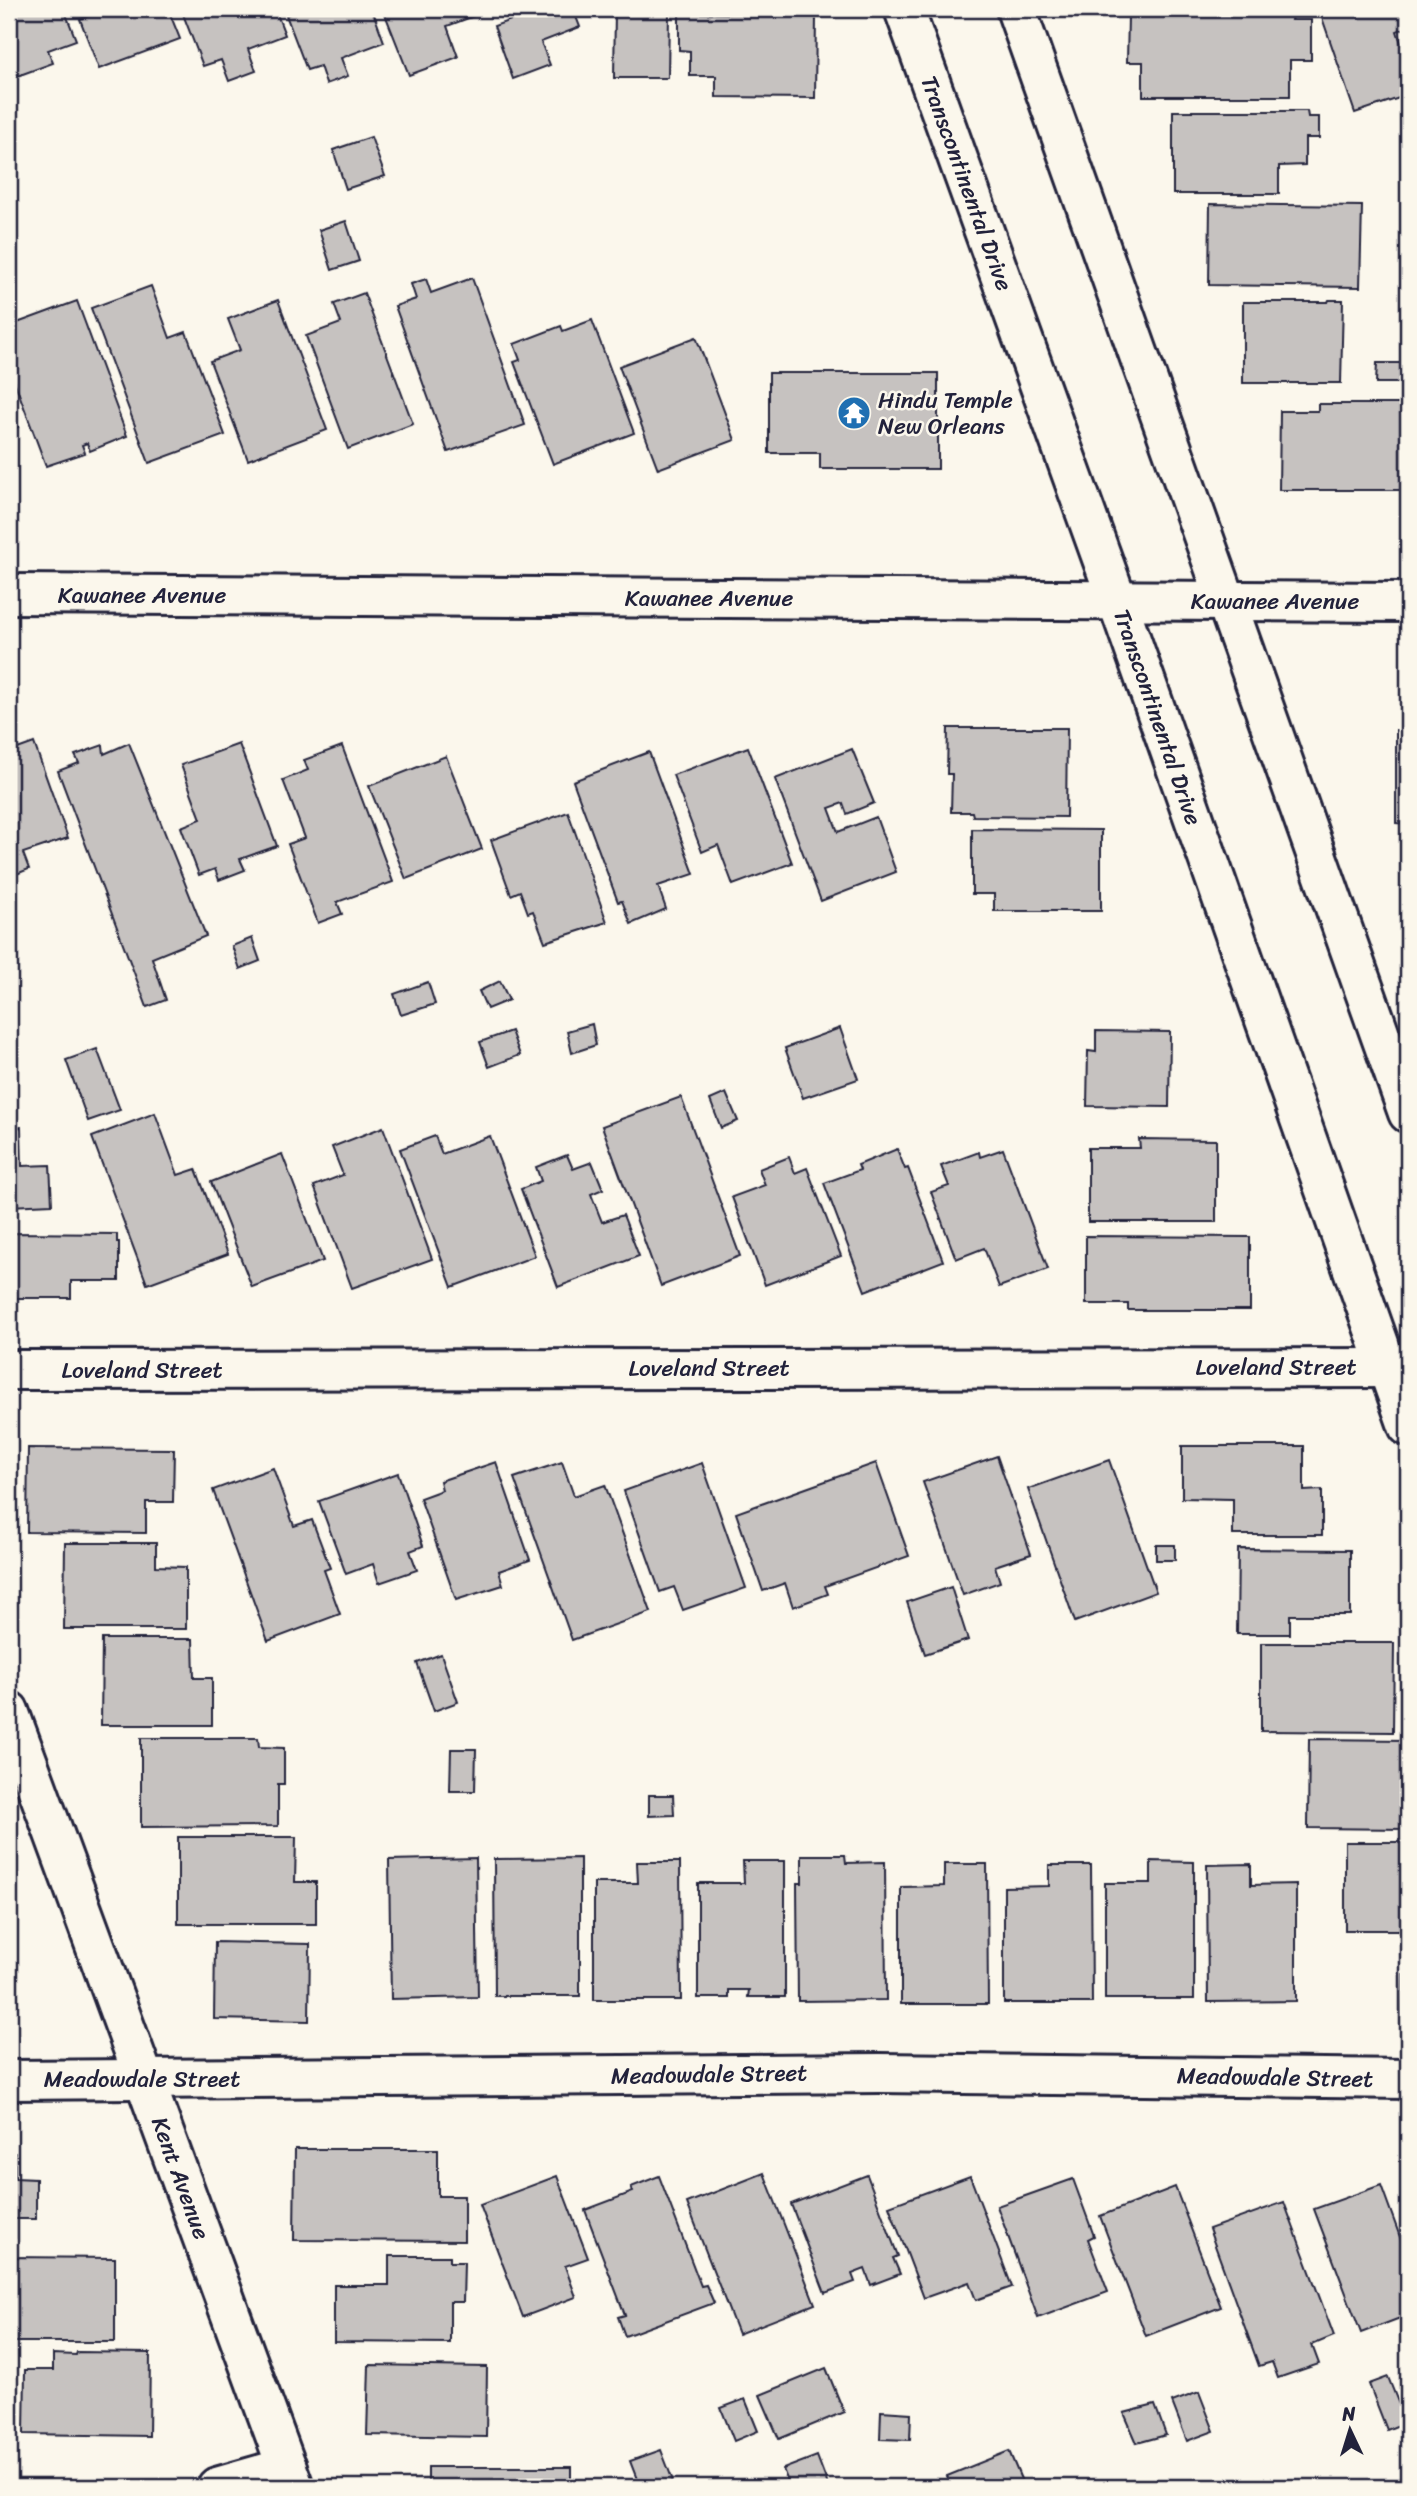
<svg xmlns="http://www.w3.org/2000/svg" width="1417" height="2496" viewBox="0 0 1417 2496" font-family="Sriracha,sans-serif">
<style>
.building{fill:#c6c2c0;stroke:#22223b;stroke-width:2}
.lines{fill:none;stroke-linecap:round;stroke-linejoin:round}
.minor-casing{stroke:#22223b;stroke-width:44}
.minor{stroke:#fbf7ec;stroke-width:38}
.labels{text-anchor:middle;stroke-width:5;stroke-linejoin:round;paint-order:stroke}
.street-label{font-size:23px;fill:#22223b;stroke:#fbf7ec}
.poi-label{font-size:23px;fill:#22223b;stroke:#fbf7ec;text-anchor:start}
</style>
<rect width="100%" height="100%" fill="#fbf7ec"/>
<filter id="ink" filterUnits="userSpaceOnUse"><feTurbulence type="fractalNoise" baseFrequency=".0143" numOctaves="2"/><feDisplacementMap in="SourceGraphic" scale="14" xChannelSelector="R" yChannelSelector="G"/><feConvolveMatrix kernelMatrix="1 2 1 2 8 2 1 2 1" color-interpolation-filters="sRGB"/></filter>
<g filter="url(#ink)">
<g class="building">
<path d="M9,9H64L76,40L48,50L53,63L9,79Z"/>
<path d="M95,9H168L180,39L99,69L80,19L97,13Z"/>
<path d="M181,9H275L285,35L248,49L256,71L229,81L221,60L203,66Z"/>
<path d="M304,9H372L384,42L341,58L348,76L326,84L320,66L307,70L286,15Z"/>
<path d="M383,9H474L477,15L447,26L458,57L409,75Z"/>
<path d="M510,9H573L580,27L541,42L550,65L513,79L494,26L514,19Z"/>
<path d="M1319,9H1408V27L1397,31L1408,63V95L1355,113Z"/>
<path d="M615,11L669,12L668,78H614Z"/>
<path d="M679,13L816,15L815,98L716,97V76H690V51L679,50Z"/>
<path d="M1128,16H1292L1291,20H1311V60H1290V96H1143V62H1127Z"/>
<path d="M1173,111H1307L1308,117H1319V138H1305V165L1279,166V194H1173Z"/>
<path d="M371,137L385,176L346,189L333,150Z"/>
<path d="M1210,204L1362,206L1360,287L1209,285Z"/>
<path d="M346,221L359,261L332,270L319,230Z"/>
<path d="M472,278L525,425L448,452L395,306L416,299L411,284L426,279L431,293Z"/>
<path d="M151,286L170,338L186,332L225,435L149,463L91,308Z"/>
<path d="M364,293L413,424L348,449L306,336L341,323L334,304Z"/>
<path d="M278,300L327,430L248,460L210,361L240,350L228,319Z"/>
<path d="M1329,300H1343L1341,383H1243V302H1328Z"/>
<path d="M77,301L127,436L90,451L87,443L82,445L85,453L46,466L9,367V326Z"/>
<path d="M592,320L634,433L553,464L514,362L520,360L514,344L561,326L563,331Z"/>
<path d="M696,337L735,440L658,469L619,366Z"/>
<path d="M1377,363H1408V383H1376Z"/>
<path d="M769,373H938V469H820V453H769Z"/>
<path d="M9,402L18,427L9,431Z"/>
<path d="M1318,404H1408V490H1279L1280,411H1318Z"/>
<path d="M948,728H1067L1066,817L973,816L972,812H951L952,774H947Z"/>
<path d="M1396,730H1408V824L1396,823Z"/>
<path d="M34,743L68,838L23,853L29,869L9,877V752Z"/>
<path d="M129,743L206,936L152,958L166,1000L147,1007L58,771L79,763L75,755L103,745L104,754Z"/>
<path d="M239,744L277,846L240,859L245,870L219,880L215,869L199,875L181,827L201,819L181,765Z"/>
<path d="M342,746L393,882L337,902L342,914L318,923L288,844L305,838L283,780L308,770L304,760Z"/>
<path d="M748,747L792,863L733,885L718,845L702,852L673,775Z"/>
<path d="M852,749L874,803L847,814L843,803L829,808L838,832L876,817L896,872L821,901L775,779Z"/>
<path d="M649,752L694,874L658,886L666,909L631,924L622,901L618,902L573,781Z"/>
<path d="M446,756L482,849L406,879L369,786Z"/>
<path d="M568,812L607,922L545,942L533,911L528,913L520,891L511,895L491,840Z"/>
<path d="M972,829L1101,830V911H994V894H972Z"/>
<path d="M252,938L260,961L240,969L232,946Z"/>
<path d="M500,981L509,1000L487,1009L479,991Z"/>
<path d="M428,982L435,1004L401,1015L394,994Z"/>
<path d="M592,1024L596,1045L572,1053L567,1031Z"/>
<path d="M840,1028L858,1079L803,1098L785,1048Z"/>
<path d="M511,1031L520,1055L489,1067L480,1042Z"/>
<path d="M1096,1031L1170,1032L1169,1107L1087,1106L1088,1051L1096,1052Z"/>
<path d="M97,1049L120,1110L88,1121L66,1060Z"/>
<path d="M726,1093L738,1121L721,1128L710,1100Z"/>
<path d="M681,1097L740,1256L661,1286L602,1126Z"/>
<path d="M155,1113L178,1175L196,1169L228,1254L147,1284L92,1137Z"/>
<path d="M21,1127L22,1166L50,1165L52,1204L9,1206V1128Z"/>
<path d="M383,1127L432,1259L352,1288L314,1186L343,1175L332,1147Z"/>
<path d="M435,1136L442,1154L490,1136L535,1256L452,1287L400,1149Z"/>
<path d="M1139,1139L1216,1140V1222H1088V1148H1140Z"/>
<path d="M897,1149L905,1169L908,1168L943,1261L865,1291L824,1183L860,1170L858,1165Z"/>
<path d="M1003,1149L1048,1269L999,1287L984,1248L956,1259L931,1192L949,1186L941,1166L979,1152L980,1157Z"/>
<path d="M282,1154L323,1261L252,1287L211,1182Z"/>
<path d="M567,1155L573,1169L592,1162L603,1189L591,1194L602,1222L623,1215L639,1256L558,1287L521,1189L541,1181L536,1167Z"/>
<path d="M789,1157L795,1173L807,1168L841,1256L765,1285L732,1197L765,1185L759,1169Z"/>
<path d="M9,1233L117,1234V1242H119V1281H71V1298H9Z"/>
<path d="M1086,1236L1250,1237V1310H1128V1304H1086Z"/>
<path d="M1182,1446H1304V1491L1322,1490V1535H1233V1499L1182,1498Z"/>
<path d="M28,1448L174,1449L173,1502H146V1533L27,1532Z"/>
<path d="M997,1456L1031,1554L995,1566L1000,1582L963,1595L923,1482Z"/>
<path d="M1109,1460L1156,1592L1075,1622L1028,1489Z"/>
<path d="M496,1462L530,1560L499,1571L503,1585L456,1600L420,1498L442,1490L440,1481Z"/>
<path d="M562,1462L574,1496L605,1485L651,1612L572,1640L514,1478Z"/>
<path d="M702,1463L746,1588L683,1610L674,1587L660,1592L624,1491Z"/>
<path d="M876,1463L909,1556L825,1586L828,1594L793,1607L785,1583L763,1591L736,1513Z"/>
<path d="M273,1468L294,1526L312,1520L330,1568L324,1570L340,1614L268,1641L213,1490Z"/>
<path d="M398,1473L423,1546L410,1551L417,1570L379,1583L373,1564L346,1574L319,1501Z"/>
<path d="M65,1543H156V1566L186,1567V1629H64Z"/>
<rect x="1156" y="1545" width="19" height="15"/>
<path d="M1238,1549L1350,1550V1615H1290V1634H1237Z"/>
<path d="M951,1587L968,1640L925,1654L907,1602Z"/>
<path d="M102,1639H193L194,1678H212V1725H101Z"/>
<path d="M1261,1643H1394L1393,1732L1261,1731Z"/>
<path d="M441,1654L458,1702L434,1711L417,1663Z"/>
<path d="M141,1738H258L259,1747L284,1748V1784H278V1826L141,1827Z"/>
<path d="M1309,1739L1408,1740V1829L1308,1828Z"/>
<path d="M451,1749H476L475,1791H450Z"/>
<path d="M649,1795H673L674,1815L649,1816Z"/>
<path d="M178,1837H296L295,1882H316V1924H178Z"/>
<rect x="1345" y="1842" width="63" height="88"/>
<path d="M802,1855H845L846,1863L885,1862L886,2000L798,2001L797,1883H802Z"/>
<path d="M476,1858L478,1997L391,1999L389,1860Z"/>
<path d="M580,1858V1996H495L494,1859Z"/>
<path d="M743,1861H785V1997H748L749,1990H729V1998H698V1883H744Z"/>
<path d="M1151,1861L1194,1862V1999H1105V1883H1151Z"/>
<path d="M637,1862H680L681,2000H594V1883H638Z"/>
<path d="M944,1864H987L988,2004H901V1887L944,1886Z"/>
<path d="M1251,1864V1885L1296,1884V2001L1208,2002L1207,1865Z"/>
<path d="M1049,1865H1091L1092,2003H1004V1887L1049,1886Z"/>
<path d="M215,1942L310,1944L309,2021L214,2019Z"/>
<path d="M1403,1974H1408V2027H1402Z"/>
<path d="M295,2149H438V2196H464V2241L294,2240Z"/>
<path d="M9,2153H15V2178L36,2179V2219H15V2238H9Z"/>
<path d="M764,2173L815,2304L738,2334L687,2203Z"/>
<path d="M867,2175L898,2256L893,2258L900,2274L871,2285L865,2269L852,2274L855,2282L825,2293L791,2204Z"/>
<path d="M557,2176L588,2258L565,2266L576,2297L523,2317L480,2205Z"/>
<path d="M659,2176L701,2286L706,2285L714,2303L625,2336L618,2317L625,2315L585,2210L633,2192L631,2187Z"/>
<path d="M970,2176L1012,2287L976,2300L969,2282L924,2298L889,2206Z"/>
<path d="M1073,2179L1094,2236L1088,2239L1108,2292L1038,2318L997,2206Z"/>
<path d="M1381,2185L1408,2259V2315L1361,2333L1314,2209Z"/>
<path d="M1175,2187L1221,2307L1146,2336L1100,2216Z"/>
<path d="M1284,2202L1334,2336L1312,2345L1319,2364L1278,2378L1272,2362L1259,2366L1209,2229Z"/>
<path d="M389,2256H450V2262H464L463,2302H450V2343L334,2342V2285H389Z"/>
<path d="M9,2257L115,2258V2342H9Z"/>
<path d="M77,2352L150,2353L149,2436L24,2434L25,2370H53V2354L76,2355Z"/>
<path d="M369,2365L487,2367L486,2437L367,2435Z"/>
<path d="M826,2368L844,2412L779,2439L760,2395Z"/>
<path d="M1388,2377L1406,2422L1387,2430L1369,2384Z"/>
<path d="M1199,2392L1214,2431L1187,2441L1172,2402Z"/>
<path d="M745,2399L758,2431L734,2441L721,2408Z"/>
<path d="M1155,2405L1166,2435L1137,2443L1124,2413Z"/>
<path d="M881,2411L911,2413L910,2440L880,2439Z"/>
<path d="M661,2450L673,2481L656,2487H640L630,2461Z"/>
<path d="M1009,2451L1023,2484L1014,2487H952L947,2476Z"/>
<path d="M817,2456L828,2485L821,2487H790L783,2469Z"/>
<rect x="428" y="2467" width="143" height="20"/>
</g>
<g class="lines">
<defs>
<g id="minor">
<path d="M904,9L1117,600L1408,1426"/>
<path d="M1016,9L1408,1113"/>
<path d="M9,594L1408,602"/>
<path d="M9,1370L1408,1368"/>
<path d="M9,1711L294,2487"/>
<path d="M9,2080L880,2073L1408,2079"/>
<path d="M217,2487L287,2467"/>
</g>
</defs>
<use href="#minor" class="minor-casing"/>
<use href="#minor" class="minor"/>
</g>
</g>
<defs>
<symbol id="temple-disc" viewBox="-11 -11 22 22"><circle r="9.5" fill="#1f6fb2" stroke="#fbf7ec"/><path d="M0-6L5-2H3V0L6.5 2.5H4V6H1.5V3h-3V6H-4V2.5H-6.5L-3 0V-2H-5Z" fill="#fff"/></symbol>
</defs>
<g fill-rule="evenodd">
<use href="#temple-disc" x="835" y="394" width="38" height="38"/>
</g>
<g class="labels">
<g class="street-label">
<text transform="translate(967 183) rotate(70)" y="8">Transcontinental Drive</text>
<text x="142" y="603">Kawanee Avenue</text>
<text x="709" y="606">Kawanee Avenue</text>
<text x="1275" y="609">Kawanee Avenue</text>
<text transform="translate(1158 717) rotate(71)" y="8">Transcontinental Drive</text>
<text x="1276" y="1375">Loveland Street</text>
<text x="709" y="1376">Loveland Street</text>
<text x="142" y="1378">Loveland Street</text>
<text transform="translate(709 2074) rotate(-1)" y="8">Meadowdale Street</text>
<text transform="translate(1275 2077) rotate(1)" y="8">Meadowdale Street</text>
<text x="142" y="2087">Meadowdale Street</text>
<text transform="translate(181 2178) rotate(70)" y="8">Kent Avenue</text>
</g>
<g class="poi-label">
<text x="878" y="408">Hindu Temple<tspan x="878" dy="26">New Orleans</tspan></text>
</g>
</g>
<rect width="1417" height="2496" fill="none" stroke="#fbf7ec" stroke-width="35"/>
<rect x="18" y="18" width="1382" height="2461" fill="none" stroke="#22223b" stroke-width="2.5" filter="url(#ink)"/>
<g transform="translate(1350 2430) rotate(356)" stroke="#fbf7ec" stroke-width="5" paint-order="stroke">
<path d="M0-5L12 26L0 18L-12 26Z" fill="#22223b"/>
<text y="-10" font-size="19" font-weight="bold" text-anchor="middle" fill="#22223b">N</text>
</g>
</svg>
